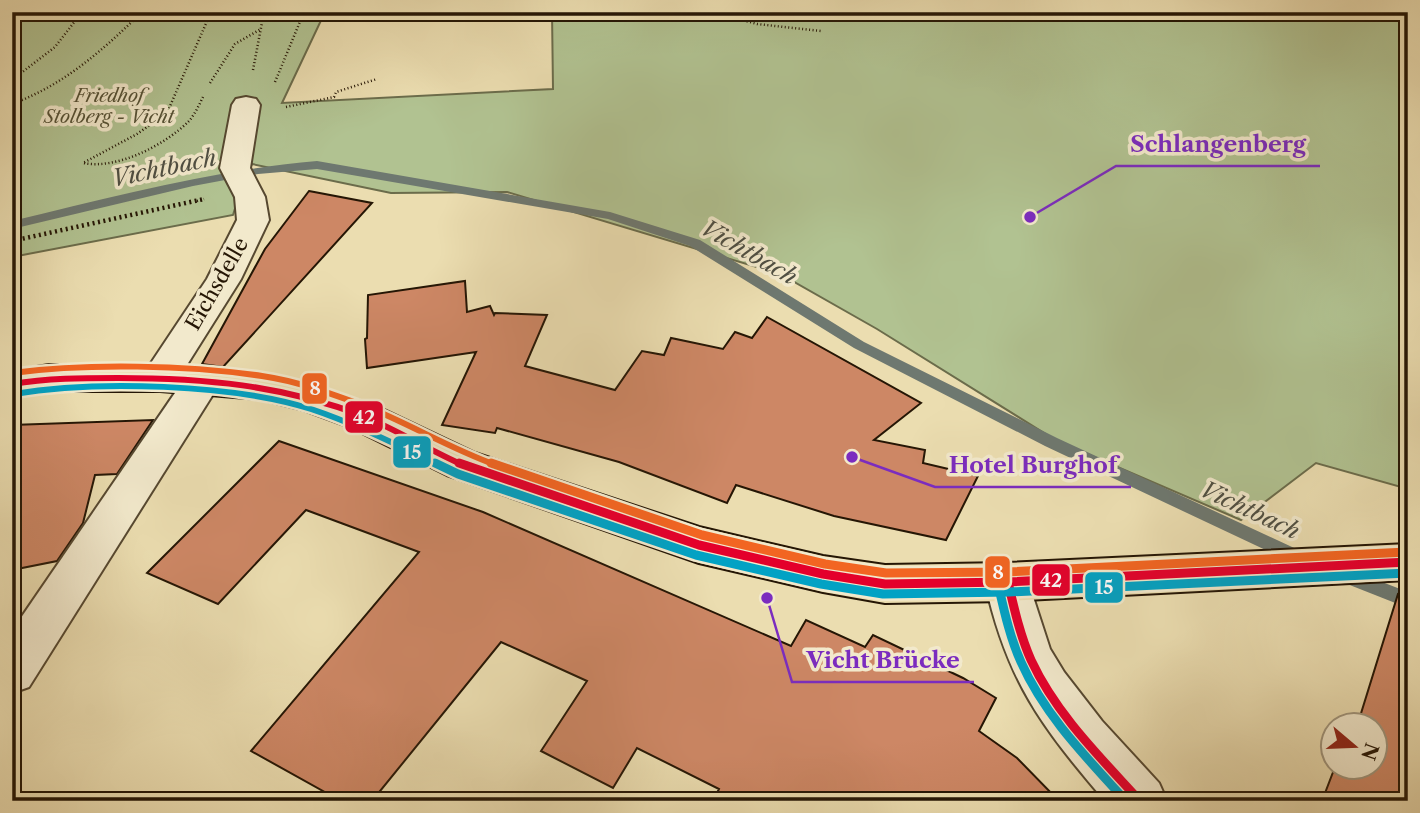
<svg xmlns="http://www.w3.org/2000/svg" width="1420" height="813" viewBox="0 0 1420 813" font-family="'Libre Caslon Text',serif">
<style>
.green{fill:#b1c291;stroke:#6b6c4b;stroke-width:2}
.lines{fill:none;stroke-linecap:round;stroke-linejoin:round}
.stream{fill:#6e7870;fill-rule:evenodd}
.building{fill:#cd8765;stroke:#251605;stroke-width:2}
.minor-casing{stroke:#564830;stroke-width:4}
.major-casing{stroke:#251605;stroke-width:4}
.path-far1{stroke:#251605;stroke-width:2.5;stroke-dasharray:1 2.5;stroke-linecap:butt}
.path{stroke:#251605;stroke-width:4.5;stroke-dasharray:2 3.5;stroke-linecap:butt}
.minor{fill:#f2e9cc;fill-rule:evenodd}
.major{fill:#ebddb0;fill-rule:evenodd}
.bus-1-far1-casing{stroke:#f2e9cc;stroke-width:11}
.bus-1-casing{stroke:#f2e9cc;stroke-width:14}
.bus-2-far1-casing{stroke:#f2e9cc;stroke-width:11}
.bus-2-casing{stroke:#f2e9cc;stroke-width:14}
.bus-3-far1-casing{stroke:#f2e9cc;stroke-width:11}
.bus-3-casing{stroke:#f2e9cc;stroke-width:14}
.bus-1-far1{stroke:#e4002b;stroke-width:6}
.bus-1{stroke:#e4002b;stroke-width:9}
.bus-2-far1{stroke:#02a2c4;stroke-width:6}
.bus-2{stroke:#02a2c4;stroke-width:9}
.bus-3-far1{stroke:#f26522;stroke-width:6}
.bus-3{stroke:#f26522;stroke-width:9}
.labels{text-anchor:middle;stroke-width:7;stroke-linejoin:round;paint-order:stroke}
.far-park-label{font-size:18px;font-style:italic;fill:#565236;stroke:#f2e9cc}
.street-label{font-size:21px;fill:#251605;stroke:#f2e9cc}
.water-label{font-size:23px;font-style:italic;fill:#4f4f43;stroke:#f2e9cc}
.leader{fill:none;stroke:#7b2cbf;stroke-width:2.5}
.callout-dot{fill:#7b2cbf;stroke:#f2e9cc;stroke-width:2.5}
.callout-label{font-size:23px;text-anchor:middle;font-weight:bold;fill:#7b2cbf;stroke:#f2e9cc;stroke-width:7;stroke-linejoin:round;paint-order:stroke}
.line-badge{stroke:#f2e9cc;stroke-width:2.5}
.badge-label{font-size:19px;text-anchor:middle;font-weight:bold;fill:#fff}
</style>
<rect width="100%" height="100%" fill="#ebddb0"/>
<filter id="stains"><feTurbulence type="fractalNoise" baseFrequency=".00286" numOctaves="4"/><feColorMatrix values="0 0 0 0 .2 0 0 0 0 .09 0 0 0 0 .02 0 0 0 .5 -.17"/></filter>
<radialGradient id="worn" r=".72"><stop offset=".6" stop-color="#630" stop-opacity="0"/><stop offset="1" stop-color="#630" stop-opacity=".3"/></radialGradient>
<path class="green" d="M12,12H325L282,103L553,89L552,12H1408V489L1316,463L1241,520L1057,441L877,329L780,274L507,192L391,193L252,164L243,182L233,215L12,257Z"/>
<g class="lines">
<g class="stream">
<path d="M317,161L610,212L700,240L864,342L1057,438L1305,553L1308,558L1305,563L1299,565L1293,563L1045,446L854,348L690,246L608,219L317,169L258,174L193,186L12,229V221C113,197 213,170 317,161Z"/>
<path d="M1343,567L1408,592V608L1337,580L1334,575L1337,570Z"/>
</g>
</g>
<g class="building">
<path d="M309,191L372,203L223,367L202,364L265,249Z"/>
<path d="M465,281L467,312L490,306L494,315L495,313L547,315L525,366L615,390L642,351L664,355L671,338L723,349L735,332L752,338L767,317L921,403L874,440L925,450L923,463L978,476L946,540L834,516L736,485L727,503L619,462L497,428L495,433L442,425L476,352L367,368L365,339L367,338L368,295Z"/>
<path d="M153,420L117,474L95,475L83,523L57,561L12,570V425Z"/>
<path d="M279,441L483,512L791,646L806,620L865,647L873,635L963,678L996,698L979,731L1017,758L1059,801H713L719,789L637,748L613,788L541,751L587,681L501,642L372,801H341L251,751L419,552L306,510L218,604L147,573Z"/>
<path d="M1398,594L1408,596V801H1322L1335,767H1375V725H1352L1354,721L1358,723Z"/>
</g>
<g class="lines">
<defs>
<g id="minor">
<path d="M246,97L256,99L260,105L250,168L265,197L269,220L241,279L173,387L160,391L147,387L141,378L207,279L237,220L235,197L220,168L232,105L236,99Z"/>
<path d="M203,367L216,371L222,380L29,687L12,693V631L190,371Z"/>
<path d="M1008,563L1024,569L1050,649L1064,672L1102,721L1159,783L1167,801H1105C1041,726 1007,681 985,582L992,569Z"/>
</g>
<path id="major" d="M49,365H160L260,373L313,386L378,407L475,453L699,527L823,556L885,565L1008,563L1408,544V580L1008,601L885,603L823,592L699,563L447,475L350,427L304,410L260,399L160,391H49L12,397V371Z"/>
</defs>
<use href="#minor" class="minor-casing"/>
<use href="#major" class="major-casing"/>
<g class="path-far1">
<path d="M713,12L757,24L821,31"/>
<path d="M12,20L26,12"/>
<path d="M253,70L264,12"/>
<path d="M12,80L55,47L82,12"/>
<path d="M275,82L304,12"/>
<path d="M210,83L235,44L261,29"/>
<path d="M203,97C199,105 195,114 189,121C165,145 117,170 83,163L137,134L167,113L211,12"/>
<path d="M12,104C64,85 103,50 142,12"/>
<path d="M286,107L334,97L336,92L377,79"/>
<path d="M197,201L204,199"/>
</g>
<path class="path" d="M12,241L204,199"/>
<use href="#minor" class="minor"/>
<use href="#major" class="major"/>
<defs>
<path id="bus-1-far1" d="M12,384C48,378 82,378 118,378C203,378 283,385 363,416C397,430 429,450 463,465"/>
<g id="bus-1">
<path d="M459,463L699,545L823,574L885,584L1008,582L1408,562"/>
<path d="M1008,582C1014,608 1020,635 1031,660C1056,714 1100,757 1140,801"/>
</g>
<path id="bus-2-far1" d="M14,394C96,380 232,384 311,409C356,424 397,445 439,465"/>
<g id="bus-2">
<path d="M435,463L458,474L696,555L821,584L883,594L1009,592L1408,573"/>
<path d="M998,584C1004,610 1010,638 1021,662C1045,716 1087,758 1126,801"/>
</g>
<path id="bus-3-far1" d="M12,373C87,363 188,365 262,376C297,381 332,394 365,406C410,424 451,449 496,465"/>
<path id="bus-3" d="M491,463L702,535L825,564L886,573L1008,572L1407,552"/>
</defs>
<use href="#bus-1-far1" class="bus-1-far1-casing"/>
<use href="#bus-1" class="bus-1-casing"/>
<use href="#bus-2-far1" class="bus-2-far1-casing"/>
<use href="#bus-2" class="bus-2-casing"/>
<use href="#bus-3-far1" class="bus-3-far1-casing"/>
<use href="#bus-3" class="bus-3-casing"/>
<use href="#bus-1-far1" class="bus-1-far1"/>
<use href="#bus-1" class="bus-1"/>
<use href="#bus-2-far1" class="bus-2-far1"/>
<use href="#bus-2" class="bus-2"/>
<use href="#bus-3-far1" class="bus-3-far1"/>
<use href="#bus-3" class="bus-3"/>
</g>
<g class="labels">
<g class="far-park-label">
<text x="109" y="102">Friedhof<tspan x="109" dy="21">Stolberg - Vicht</tspan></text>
</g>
<g class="street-label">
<text transform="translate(217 284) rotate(-60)" y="7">Eichsdelle</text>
</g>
<g class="water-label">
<text transform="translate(164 168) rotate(-12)" y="8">Vichtbach</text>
<text transform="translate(749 252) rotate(30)" y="8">Vichtbach</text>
<text transform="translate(1250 510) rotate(25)" y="8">Vichtbach</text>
</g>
</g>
<path class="leader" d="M1030 217L1116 166H1320M852 457L935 487H1131M767 598L792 682H974"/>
<g class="callout-dot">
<circle cx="1030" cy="217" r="7"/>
<circle cx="852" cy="457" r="7"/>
<circle cx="767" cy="598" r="7"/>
</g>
<g class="callout-label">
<text x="1218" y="152">Schlangenberg</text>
<text x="1033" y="473">Hotel Burghof</text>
<text x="883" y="668">Vicht Brücke</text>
</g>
<g class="line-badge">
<rect x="301" y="372" width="27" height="33" rx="7" fill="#f26522"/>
<rect x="344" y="400" width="40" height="34" rx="7" fill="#e4002b"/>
<rect x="392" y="435" width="40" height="34" rx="7" fill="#02a2c4"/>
<rect x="984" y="555" width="27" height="34" rx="7" fill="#f26522"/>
<rect x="1031" y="563" width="40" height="34" rx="7" fill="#e4002b"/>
<rect x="1084" y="571" width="40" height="33" rx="7" fill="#02a2c4"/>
</g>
<g class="badge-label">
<text x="315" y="395">8</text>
<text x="364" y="424">42</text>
<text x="412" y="459">15</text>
<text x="998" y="579">8</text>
<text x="1051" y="587">42</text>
<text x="1104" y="594">15</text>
</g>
<rect width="1420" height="813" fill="none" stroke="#ebddb0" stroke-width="42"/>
<rect x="14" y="14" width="1392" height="785" fill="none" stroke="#251605" stroke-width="3.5"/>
<rect x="21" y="21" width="1378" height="771" fill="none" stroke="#251605" stroke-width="2"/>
<g transform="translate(1354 746) rotate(109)"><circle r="33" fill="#f2e9cc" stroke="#a0957c" stroke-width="2"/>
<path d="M0-5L12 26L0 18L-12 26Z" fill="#8f2418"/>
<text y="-10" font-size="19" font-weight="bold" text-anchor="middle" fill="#251605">N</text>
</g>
<rect width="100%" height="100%" filter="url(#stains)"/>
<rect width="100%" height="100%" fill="url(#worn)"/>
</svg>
